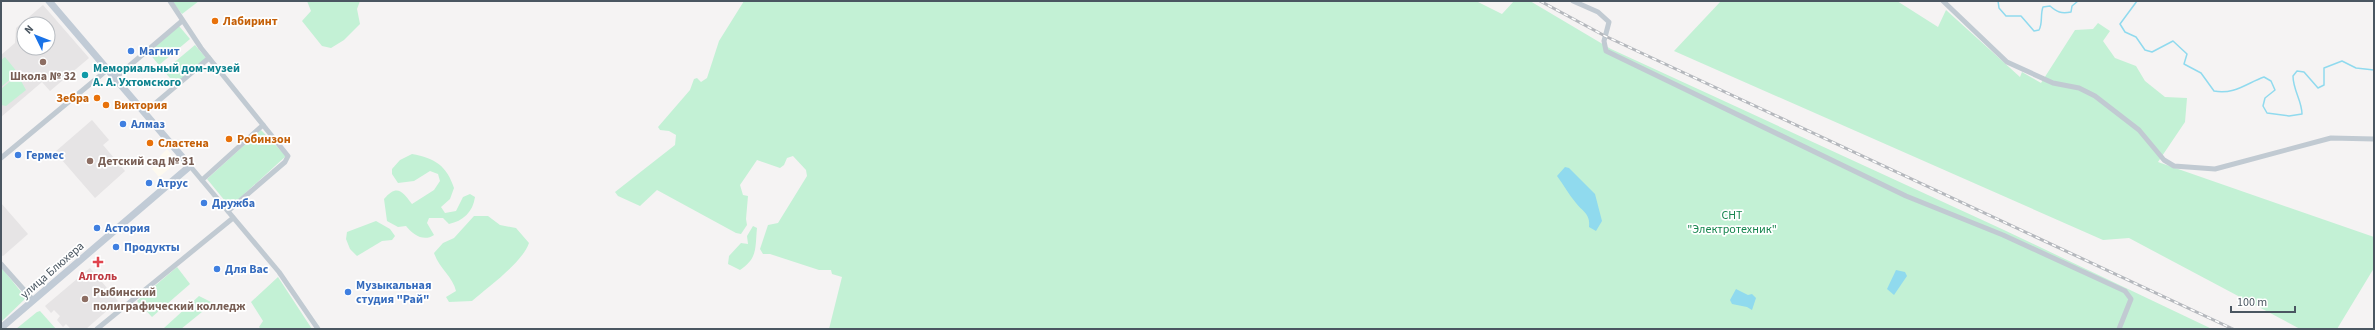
<svg xmlns="http://www.w3.org/2000/svg" width="2375" height="330" viewBox="0 0 2375 330" font-family="'Source Sans 3',sans-serif">
<style>
.commercial{fill:#fdf9ef}
.education{fill:#e6e4e5;fill-rule:evenodd}
.green{fill:#c3f1d5}
.water{fill:#90daee}
.lines{fill:none;stroke-linecap:round;stroke-linejoin:round}
.stream{stroke:#90daee;stroke-width:1.5}
.street{stroke:#c1cad2;stroke-width:5}
.secondary{stroke:#c1cbd6;stroke-width:7}
.rail-casing{stroke:#b5b8bd;stroke-width:3}
.rail{stroke:#fff;stroke-width:1.5;stroke-dasharray:4.5;stroke-linecap:butt}
.food-dot{fill:#e8710a;stroke:#fff;stroke-width:1.5}
.shop-dot{fill:#3f7fe0;stroke:#fff;stroke-width:1.5}
.education-dot{fill:#8d6e63;stroke:#fff;stroke-width:1.5}
.culture-dot{fill:#0f9aa8;stroke:#fff;stroke-width:1.5}
.health-dot{fill:#e0444e;stroke:#fff;stroke-width:1.5}
.labels{text-anchor:middle;stroke-width:3.5;stroke-linejoin:round;paint-order:stroke}
.food-label{font-size:12px;font-weight:bold;fill:#c56008;stroke:#fff;text-anchor:start}
.shop-label{font-size:12px;font-weight:bold;fill:#366cbe;stroke:#fff;text-anchor:start}
.culture-label{font-size:12px;font-weight:bold;fill:#0d838f;stroke:#fff;text-anchor:start}
.education-label{font-size:12px;font-weight:bold;fill:#785e54;stroke:#fff;text-anchor:start}
.park-label{font-size:12px;fill:#17864f;stroke:#fff}
.street-label{font-size:12px;fill:#4a5661;stroke:#fff}
.health-label{font-size:12px;font-weight:bold;fill:#be3a42;stroke:#fff}
</style>
<rect width="100%" height="100%" fill="#f5f3f3"/>
<path class="commercial" d="M167,149L177,162L159,177L152,169L161,155Z"/>
<g class="education">
<path d="M43,5L89,58L50,91L42,82L1,117V55L15,43L16,28ZM24,24H48V48H24Z"/>
<path d="M92,120L109,140L103,145L125,171L95,198L55,152Z"/>
<path d="M1,203L28,234L3,256L1,255Z"/>
<path d="M90,268L118,301L86,329H71L66,324L63,327L57,320L60,316L54,310L51,313L45,306Z"/>
</g>
<g class="green">
<path d="M172,1H199L182,14Z"/>
<path d="M307,1H360L357,9L360,24L344,40L331,48L322,46L302,21L311,11Z"/>
<path d="M744,1H1476L1502,14L1514,1H1530L1611,49L2004,230L2212,329H829L842,277L832,274L831,270H819L770,254H763L760,249L768,225L778,223L807,176L806,170L793,156L787,158L784,165L780,168L757,160L740,185L743,195L748,196L746,219L747,225L741,234L736,233L657,190L640,206L618,196L615,192L675,145L676,135L669,131L660,130L658,127L690,90L694,79L697,78L701,82L707,78L719,41Z"/>
<path d="M1721,1H1897L1938,27L1946,10L2020,77L2022,72L2041,83L2075,30L2093,29L2098,23L2110,31L2103,41L2115,58L2136,66L2145,81L2165,97L2187,98L2185,122L2158,162L2374,237V268L2337,329H2300L2129,238L2103,240L1674,51Z"/>
<path d="M179,26L190,39L159,65L148,52Z"/>
<path d="M195,45L206,58L175,84L164,71Z"/>
<path d="M5,57L18,73L1,87V60Z"/>
<path d="M14,78L20,79L26,90L6,106L1,105V89Z"/>
<path d="M261,130L286,156L230,207L207,179Z"/>
<path d="M412,154C435,158 447,166 454,188L450,199L441,207L445,213L456,211L463,197L470,194L475,197C473,212 463,221 449,224L443,218H429L427,223L434,235C424,242 413,235 406,226L398,227L387,221L384,199C397,184 402,191 412,204L434,190L440,181L438,174L430,171L414,181L398,183L392,174V169L400,160Z"/>
<path d="M474,216H488L500,225L516,228L529,243C522,263 488,287 472,301L449,302L446,297L456,291C453,277 439,268 434,253L443,243L454,238Z"/>
<path d="M376,221L390,229L395,236L392,240L382,241L357,256L350,249L346,239L347,232Z"/>
<path d="M753,226L757,228C755,248 758,258 740,270L728,264L729,256L741,243L748,244L747,236Z"/>
<path d="M1,267L26,298L1,322Z"/>
<path d="M177,267L190,284L152,317L137,301Z"/>
<path d="M278,277L312,329H261L259,327L263,321L251,302Z"/>
<path d="M199,296L213,303L181,329L164,328Z"/>
<path d="M40,311L56,329H16L37,312Z"/>
</g>
<g class="water">
<path d="M1565,167L1569,168L1595,194L1602,221L1596,231L1589,227C1591,214 1581,210 1576,203C1569,195 1564,185 1557,176Z"/>
<path d="M1896,270L1905,272L1907,276L1894,295L1887,289Z"/>
<path d="M1736,289L1748,295L1752,294L1756,298L1752,310L1747,307L1732,304L1730,300Z"/>
</g>
<g class="lines">
<g class="stream">
<path d="M1998,1L1999,8L2006,16H2021L2034,31L2039,30C2043,23 2040,15 2043,7L2050,6C2057,12 2061,14 2071,12L2072,6L2078,1"/>
<path d="M2137,1L2120,24L2125,32L2136,37L2145,50L2152,52L2173,41L2187,54L2184,64L2201,73L2214,91C2234,95 2247,83 2264,77L2271,81L2275,90L2265,98L2263,106L2267,113L2289,116L2302,114C2302,101 2293,90 2293,76L2297,71L2304,72L2318,88L2324,85V68L2342,61L2356,68L2374,70"/>
</g>
<g class="street">
<path d="M170,1L201,48L288,156L285,162L228,211"/>
<path d="M1573,1L1598,12L1609,22L1604,41L1606,51L1906,196L2003,235L2125,291L2131,299L2119,329"/>
<path d="M1943,1L2007,62L2053,83L2079,88L2095,96L2139,130L2164,160L2174,166L2215,169L2331,138L2374,139"/>
<path d="M115,78L182,21"/>
<path d="M144,113L209,58"/>
<path d="M1,158L107,70"/>
<path d="M190,166L279,272L318,329"/>
<path d="M202,180L263,125"/>
<path d="M1,264L33,300"/>
<path d="M97,329L233,218"/>
</g>
<path class="secondary" d="M1,328L190,166L49,1"/>
<defs>
<path id="rail" d="M1540,1L1605,36L2233,329"/>
</defs>
<use href="#rail" class="rail-casing"/>
<use href="#rail" class="rail"/>
</g>
<g class="food-dot">
<circle cx="215" cy="21" r="4"/>
<circle cx="97" cy="98" r="4"/>
<circle cx="106" cy="105" r="4"/>
<circle cx="229" cy="139" r="4"/>
<circle cx="150" cy="143" r="4"/>
</g>
<g class="shop-dot">
<circle cx="131" cy="51" r="4"/>
<circle cx="123" cy="124" r="4"/>
<circle cx="18" cy="155" r="4"/>
<circle cx="149" cy="183" r="4"/>
<circle cx="204" cy="203" r="4"/>
<circle cx="97" cy="228" r="4"/>
<circle cx="116" cy="247" r="4"/>
<circle cx="217" cy="269" r="4"/>
<circle cx="348" cy="292" r="4"/>
</g>
<g class="education-dot">
<circle cx="43" cy="62" r="4"/>
<circle cx="90" cy="161" r="4"/>
<circle cx="85" cy="299" r="4"/>
</g>
<circle class="culture-dot" cx="85" cy="75" r="4"/>
<path class="health-dot" d="M96 256h4v4h4v4h-4v4h-4v-4h-4v-4h4z"/>
<g class="labels">
<g class="food-label">
<text x="223" y="25">Лабиринт</text>
<text x="89" y="102" text-anchor="end">Зебра</text>
<text x="114" y="109">Виктория</text>
<text x="237" y="143">Робинзон</text>
<text x="158" y="147">Сластена</text>
</g>
<g class="shop-label">
<text x="139" y="55">Магнит</text>
<text x="131" y="128">Алмаз</text>
<text x="26" y="159">Гермес</text>
<text x="157" y="187">Атрус</text>
<text x="212" y="207">Дружба</text>
<text x="105" y="232">Астория</text>
<text x="124" y="251">Продукты</text>
<text x="225" y="273">Для Вас</text>
<text x="356" y="289">Музыкальная<tspan x="356" dy="14">студия "Рай"</tspan></text>
</g>
<g class="culture-label">
<text x="93" y="72">Мемориальный дом-музей<tspan x="93" dy="14">А. А. Ухтомского</tspan></text>
</g>
<g class="education-label">
<text x="43" y="80" text-anchor="middle">Школа № 32</text>
<text x="98" y="165">Детский сад № 31</text>
<text x="93" y="296">Рыбинский<tspan x="93" dy="14">полиграфический колледж</tspan></text>
</g>
<g class="park-label">
<text x="1732" y="219">СНТ<tspan x="1732" dy="14">"Электротехник"</tspan></text>
</g>
<g class="street-label">
<text transform="translate(52 270) rotate(-41)" y="4">улица Блюхера</text>
</g>
<g class="health-label">
<text x="98" y="280">Алголь</text>
</g>
</g>
<rect width="2375" height="330" fill="none" stroke="#4a5661" stroke-width="4"/>
<g transform="translate(36 36) rotate(313)"><circle r="19" fill="#ffffff" stroke="#b7bbc0"/>
<path d="M0-3L7 15L0 10L-7 15Z" fill="#1a73e8"/>
<text y="-6" font-size="11" font-weight="bold" text-anchor="middle" fill="#4a5661">N</text>
</g>
<path d="M2231 306v6h64v-6" fill="none" stroke="#4a5661" stroke-width="2"/>
<text x="2237" y="306" font-size="12" fill="#4a5661" stroke="#ffffff" stroke-width="3" paint-order="stroke">100 m</text>
</svg>
